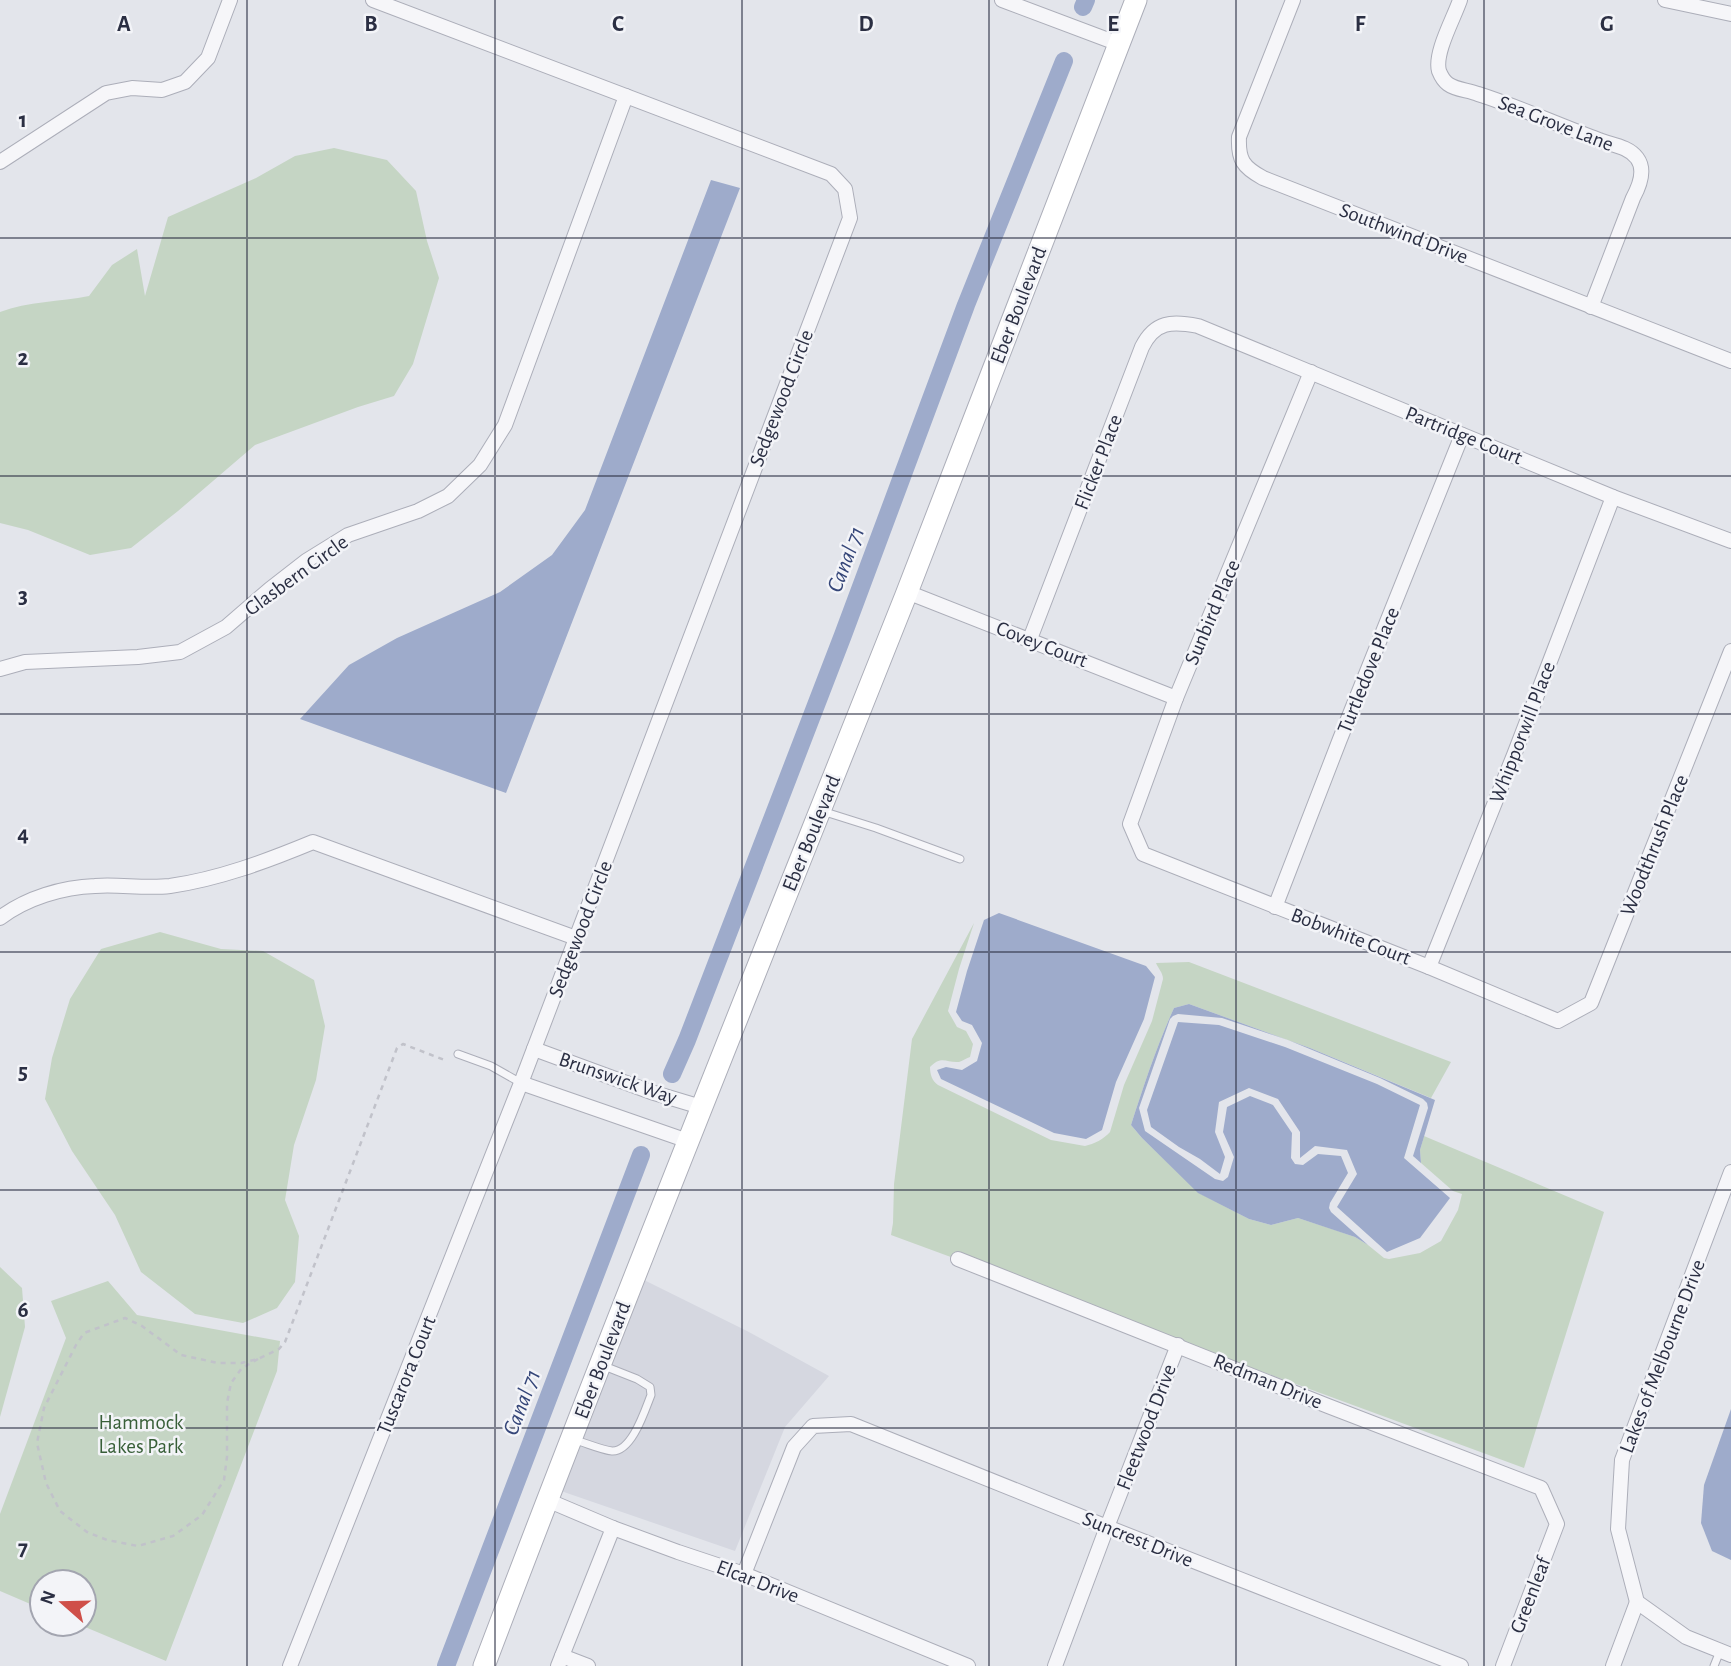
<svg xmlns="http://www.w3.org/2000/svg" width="1731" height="1666" viewBox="0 0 1731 1666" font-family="'Alegreya Sans',sans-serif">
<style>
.built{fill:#d5d7e0}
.green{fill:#c5d5c4}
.water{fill:#9eabcb}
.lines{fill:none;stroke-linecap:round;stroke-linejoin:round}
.canal{stroke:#9eabcb;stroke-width:18}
.lane-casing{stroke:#acaeb9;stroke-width:9}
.street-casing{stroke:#acaeb9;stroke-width:16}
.secondary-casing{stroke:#acaeb9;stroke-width:23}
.path{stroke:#c1c2ca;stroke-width:2.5;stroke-dasharray:5 5;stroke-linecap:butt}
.lane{stroke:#f6f6f9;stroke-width:7}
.street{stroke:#f6f6f9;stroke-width:14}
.secondary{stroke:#fff;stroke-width:21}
.grid{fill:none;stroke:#2b2f43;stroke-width:2;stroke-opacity:0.55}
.labels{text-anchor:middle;stroke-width:5;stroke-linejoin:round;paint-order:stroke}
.street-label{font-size:21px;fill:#2b2f43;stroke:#f3f4f8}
.park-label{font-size:21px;fill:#385f38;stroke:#f3f4f8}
.water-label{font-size:23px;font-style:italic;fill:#344578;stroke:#f3f4f8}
.grid-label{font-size:23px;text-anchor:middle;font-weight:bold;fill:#2b2f43;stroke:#f3f4f8;stroke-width:5;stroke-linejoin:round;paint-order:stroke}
</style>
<rect width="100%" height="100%" fill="#e3e5eb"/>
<path class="built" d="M644,1280L747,1331L829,1376L785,1427L735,1551L561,1491Z"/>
<g class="green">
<path d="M334,148L387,160L416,191L427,241L439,278L413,364L394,396L358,407L255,445L178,511L131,548L90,555L28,530L0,523V312C28,301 60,302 89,296L112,265L137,249L145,296L168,217L256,178L295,156Z"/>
<path d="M974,923L959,969L948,1011L957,1027L966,1031L973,1044L970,1057C967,1058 962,1061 959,1062C946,1063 942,1055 930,1067C930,1074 932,1081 938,1085L1051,1140L1085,1146C1094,1144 1104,1139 1110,1132L1124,1085L1152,1021L1163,979C1163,973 1158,968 1156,963L1189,962L1451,1062L1431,1098L1310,1048L1189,1004L1174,1008C1157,1045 1144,1085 1131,1125L1142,1138L1199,1193L1249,1219L1271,1225L1298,1218L1335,1230L1355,1237L1368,1245L1384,1258L1389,1259L1420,1253L1441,1241L1458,1210L1462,1194L1453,1191L1421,1163L1420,1150L1424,1136L1604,1212L1524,1468L891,1235L893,1223L894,1184L912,1039Z"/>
<path d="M160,932L221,949L263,951L314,980L325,1026L316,1080L294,1145L285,1200L299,1236L295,1282L277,1308L243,1323L195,1314L141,1272L115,1215L72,1151L45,1099L52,1058L70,999L101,949Z"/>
<path d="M0,1267L22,1288L25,1327L0,1417Z"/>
<path d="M108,1281L137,1315L280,1341L277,1371L166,1661L78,1624H84V1582H42V1609L0,1591V1514L66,1338L51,1301Z"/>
</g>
<g class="water">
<path d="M711,180L740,188L506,793L300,719L349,665L397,638L500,592L552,555L585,510Z"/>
<path d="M999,913L1146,966L1155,977L1144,1019L1116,1082L1102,1130L1086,1139L1054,1133L941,1079L937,1070L946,1067L962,1070L977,1061L982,1043L972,1025L962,1021L956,1012L967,971L984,920Z"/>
<path d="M1189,1004L1310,1048L1435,1100L1420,1150L1421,1163L1413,1156L1428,1108L1427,1103L1423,1099L1380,1078L1288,1040L1222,1018L1178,1014L1173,1016L1170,1019L1139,1108L1145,1131L1215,1179L1223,1181L1228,1177L1234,1157L1223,1132L1227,1107L1250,1096L1273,1105L1292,1133L1291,1158L1295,1164L1303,1165L1318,1154L1341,1156L1348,1173L1330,1203L1329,1208L1331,1212L1368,1245L1355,1237L1298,1218L1271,1225L1249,1219L1198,1193L1142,1138L1131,1125C1144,1085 1157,1045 1174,1008Z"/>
<path d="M1178,1022L1219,1025L1285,1047L1377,1084L1420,1105L1404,1158L1450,1198L1420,1238L1387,1252L1337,1207L1357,1174L1347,1150L1315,1146L1300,1158V1132L1278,1099L1249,1088L1219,1102L1215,1132L1225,1157L1220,1174L1200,1159L1179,1147L1151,1127L1147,1110Z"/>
<path d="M1731,1409V1560L1712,1551L1701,1523L1704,1485Z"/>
</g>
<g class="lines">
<g class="canal">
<path d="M1083,7L1086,0"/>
<path d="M672,1074L687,1040L843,635L966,305L1064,61"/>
<path d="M446,1666L641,1155"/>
</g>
<defs>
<g id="lane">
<path d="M822,811L876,828L960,859"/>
<path d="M458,1054L491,1066L521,1083"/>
<path d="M575,1440C586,1443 602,1450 612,1451C632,1452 645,1410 651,1395L650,1387L637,1379L604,1366"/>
<path d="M1714,1666L1720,1651"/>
</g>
<g id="street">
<path d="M1002,0L1119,44"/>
<path d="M1293,0L1239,137C1238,160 1243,167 1263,178L1731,361"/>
<path d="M1460,0C1454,18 1434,53 1439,71C1441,76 1444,81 1448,84C1456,90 1468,90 1478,94C1519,107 1558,125 1599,140C1611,145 1628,146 1637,158C1646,170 1639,187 1633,198L1591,307"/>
<path d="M1665,0L1731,14"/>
<path d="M0,162L106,93L132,88L162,90L185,82L208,58L230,0"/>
<path d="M1311,372L1176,698L1130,824L1143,854L1429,967L1558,1021L1591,1003L1731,651"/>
<path d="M907,592L1176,698"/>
<path d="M1030,639L1142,347C1155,321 1172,321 1198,326L1613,497L1731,541"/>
<path d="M0,669L25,662L138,657L180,652L226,627L270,589L306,561L348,535L418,511L448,496L480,465L505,425L626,96"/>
<path d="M1275,907L1340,739L1462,435"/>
<path d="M0,918C26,898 63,887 95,886C119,884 145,889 170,886C219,879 267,861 313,842L576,938"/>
<path d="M1429,967L1514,755L1613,497"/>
<path d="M534,1049L651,1092L701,1107"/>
<path d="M521,1083L688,1141"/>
<path d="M1731,1172L1622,1460L1618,1529L1637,1602L1686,1637L1731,1655"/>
<path d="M958,1259L1328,1406L1541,1488L1557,1524L1503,1666"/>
<path d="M547,1500L613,1528L678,1552L744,1574L968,1666"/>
<path d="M744,1574L794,1447L813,1426L851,1424L1107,1527L1461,1666"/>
<path d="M562,1656L588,1666"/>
<path d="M290,1666L521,1083L850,218L845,189L831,174L373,0"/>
<path d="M558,1666L613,1528"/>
<path d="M1055,1666L1107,1527L1178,1345"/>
<path d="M1613,1666L1637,1602"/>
</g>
<path id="secondary" d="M484,1666C620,1307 764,952 906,595C984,398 1060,199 1136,0"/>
</defs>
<use href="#lane" class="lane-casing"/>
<use href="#street" class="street-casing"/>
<use href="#secondary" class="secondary-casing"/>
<path class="path" d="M258,1359L242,1368L231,1383L227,1403V1457L224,1480L202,1515L173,1536L138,1546L107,1540L87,1532L60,1511L46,1483L37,1443L44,1408L76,1345L84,1333L125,1318L142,1326L181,1355L218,1363H241L258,1359L279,1349L285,1342L397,1048L403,1044L447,1061"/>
<use href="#lane" class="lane"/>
<use href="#street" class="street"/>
<use href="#secondary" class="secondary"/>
</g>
<path class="grid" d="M247,0V1666M495,0V1666M742,0V1666M989,0V1666M1236,0V1666M1484,0V1666M0,238H1731M0,476H1731M0,714H1731M0,952H1731M0,1190H1731M0,1428H1731"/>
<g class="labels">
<g class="street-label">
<text transform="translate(1556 123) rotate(21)" y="7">Sea Grove Lane</text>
<text transform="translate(1404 233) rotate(21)" y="7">Southwind Drive</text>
<text transform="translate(1018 305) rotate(-69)" y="7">Eber Boulevard</text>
<text transform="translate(781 398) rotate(-69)" y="7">Sedgewood Circle</text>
<text transform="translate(1464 435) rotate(22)" y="7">Partridge Court</text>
<text transform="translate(1098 462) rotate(-69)" y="7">Flicker Place</text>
<text transform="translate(296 575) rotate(-36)" y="7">Glasbern Circle</text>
<text transform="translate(1212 612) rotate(-67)" y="7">Sunbird Place</text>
<text transform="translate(1042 644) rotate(21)" y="7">Covey Court</text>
<text transform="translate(1368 670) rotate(-68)" y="7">Turtledove Place</text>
<text transform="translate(1522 732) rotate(-69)" y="7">Whipporwill Place</text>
<text transform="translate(811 833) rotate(-68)" y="7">Eber Boulevard</text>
<text transform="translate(1654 845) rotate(-68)" y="7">Woodthrush Place</text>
<text transform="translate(580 929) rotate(-69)" y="7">Sedgewood Circle</text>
<text transform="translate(1351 936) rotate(21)" y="7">Bobwhite Court</text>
<text transform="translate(618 1078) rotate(19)" y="7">Brunswick Way</text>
<text transform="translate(1662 1356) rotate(-69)" y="7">Lakes of Melbourne Drive</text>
<text transform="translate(602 1360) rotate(-69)" y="7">Eber Boulevard</text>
<text transform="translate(406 1375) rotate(-68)" y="7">Tuscarora Court</text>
<text transform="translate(1268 1381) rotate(22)" y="7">Redman Drive</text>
<text transform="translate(1146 1427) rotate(-69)" y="7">Fleetwood Drive</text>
<text transform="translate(1138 1539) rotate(22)" y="7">Suncrest Drive</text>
<text transform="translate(758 1581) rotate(21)" y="7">Elcar Drive</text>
<text transform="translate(1530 1595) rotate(-69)" y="7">Greenleaf</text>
</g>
<g class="park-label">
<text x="141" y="1429">Hammock<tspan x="141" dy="24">Lakes Park</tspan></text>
</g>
<g class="water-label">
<text transform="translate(845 559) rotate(-69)" y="8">Canal 71</text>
<text transform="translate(521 1402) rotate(-69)" y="8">Canal 71</text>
</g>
</g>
<g class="grid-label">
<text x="124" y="31">A</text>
<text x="371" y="31">B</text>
<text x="618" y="31">C</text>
<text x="866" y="31">D</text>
<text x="1113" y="31">E</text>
<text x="1360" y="31">F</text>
<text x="1607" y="31">G</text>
<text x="23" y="127">1</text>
<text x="23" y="365">2</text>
<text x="23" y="603">3</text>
<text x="23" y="841">4</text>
<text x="23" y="1079">5</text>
<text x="23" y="1317">6</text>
<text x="23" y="1555">7</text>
</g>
<g transform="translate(63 1603) rotate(290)"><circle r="33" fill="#f3f4f8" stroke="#a3a5b0" stroke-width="2"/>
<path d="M0-5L12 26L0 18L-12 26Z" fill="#cf4f49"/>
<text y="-10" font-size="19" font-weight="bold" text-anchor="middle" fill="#2b2f43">N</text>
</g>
</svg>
